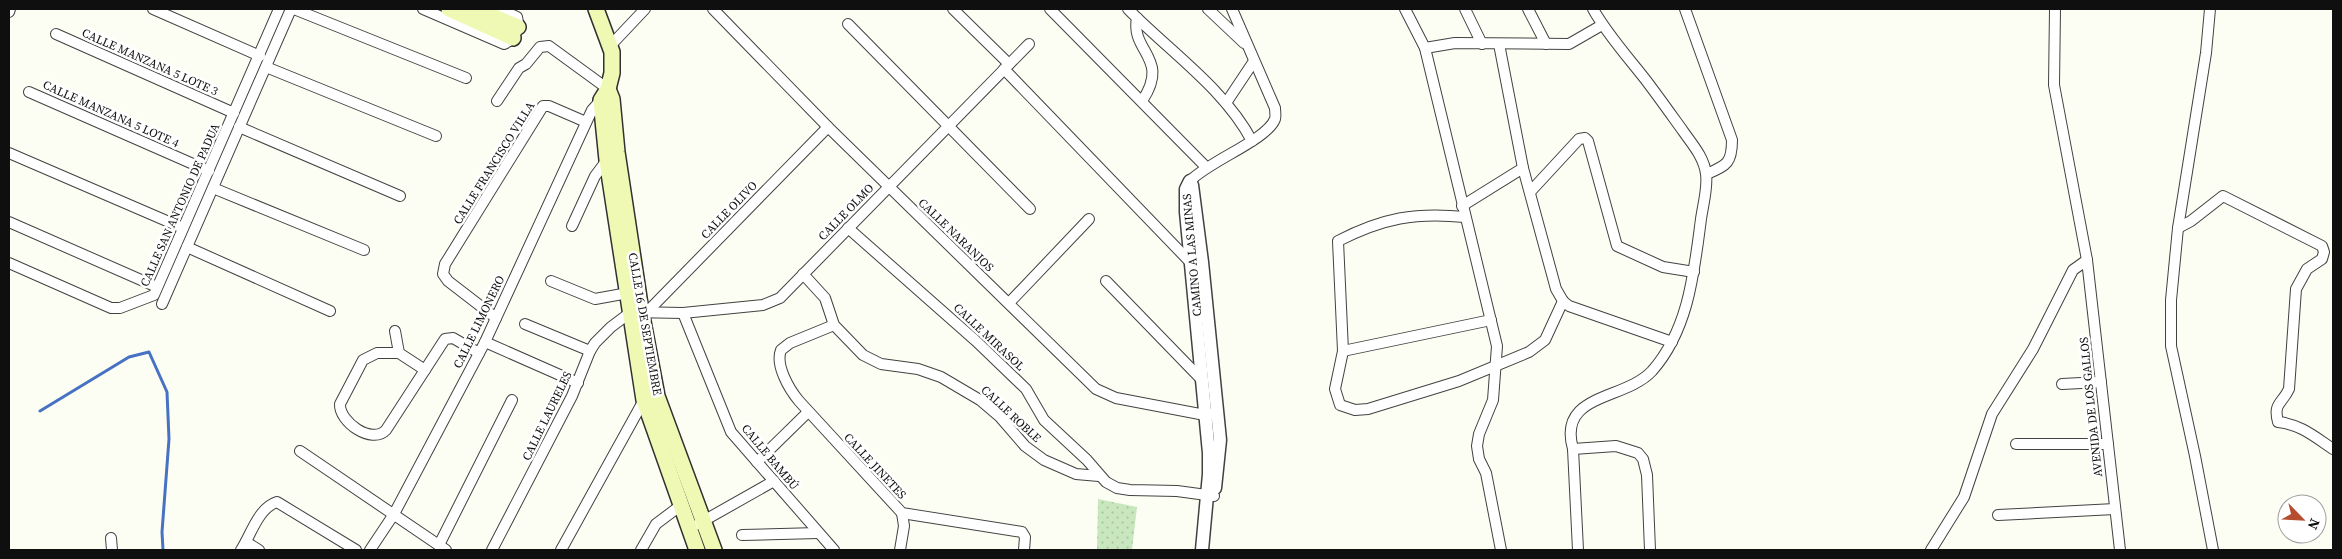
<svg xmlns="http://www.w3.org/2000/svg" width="2342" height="559" viewBox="0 0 2342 559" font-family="'Source Serif 4',serif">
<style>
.park{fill:url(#park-dots)}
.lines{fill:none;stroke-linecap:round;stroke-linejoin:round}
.stream{stroke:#4772c4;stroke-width:3}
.minor-casing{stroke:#424242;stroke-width:12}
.tertiary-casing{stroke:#424242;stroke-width:15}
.secondary-casing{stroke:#313131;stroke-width:18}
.minor{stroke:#fff;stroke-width:10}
.tertiary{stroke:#fff;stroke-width:12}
.secondary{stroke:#eff9b3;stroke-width:15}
.labels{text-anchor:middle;stroke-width:5;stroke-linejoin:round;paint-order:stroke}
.street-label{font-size:12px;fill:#0f0f0f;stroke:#fff}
</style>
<defs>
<pattern id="park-dots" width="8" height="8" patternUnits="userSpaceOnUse" patternTransform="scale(1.25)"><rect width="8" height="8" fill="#c9e7be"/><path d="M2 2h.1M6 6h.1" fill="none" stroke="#abc5a2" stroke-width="1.8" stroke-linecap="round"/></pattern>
</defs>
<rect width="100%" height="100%" fill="#fdfef3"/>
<path class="park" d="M1098,499L1137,507L1132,550H1097Z"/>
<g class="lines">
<path class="stream" d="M40,411L129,357L149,352L167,392L169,439L162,532L163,550"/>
<defs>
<g id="minor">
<path d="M153,9L260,56"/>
<path d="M294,9L466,78"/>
<path d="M423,9L504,44C515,39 520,29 517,17L500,9"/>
<path d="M713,9L828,127L1096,389L1116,398L1205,415L1212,414"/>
<path d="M953,9L1009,64"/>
<path d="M1050,9L1206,167"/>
<path d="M1128,9C1169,51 1224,88 1252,141"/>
<path d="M1208,9L1244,43"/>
<path d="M1405,9L1425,48L1497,346L1493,400L1479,434L1477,446L1479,459L1486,473L1501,550"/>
<path d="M1465,9L1482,44"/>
<path d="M1528,9L1546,44"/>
<path d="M1685,9L1732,140C1732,163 1727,165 1707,174"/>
<path d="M2055,9L2054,85L2087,260L2120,550"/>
<path d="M2210,9L2206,53L2178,228L2171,300V346L2195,456L2213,550"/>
<path d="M9,12L10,9"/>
<path d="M1137,18C1130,52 1171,58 1142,101"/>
<path d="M848,24L1030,209"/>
<path d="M56,34L234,113"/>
<path d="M1499,44L1523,168L1556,289L1563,301L1569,306L1672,342"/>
<path d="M611,45L645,9"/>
<path d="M1425,48L1455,43L1569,44L1602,25"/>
<path d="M266,67L436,136"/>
<path d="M1004,69L1193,265"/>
<path d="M29,92L209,171"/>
<path d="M497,101L519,68L526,64L540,47L549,46L608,89"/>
<path d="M1226,103L1254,61"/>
<path d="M239,127L400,196"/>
<path d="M9,153L183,228"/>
<path d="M1190,181C1209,161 1267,140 1275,119C1276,116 1275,111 1275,108L1232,9"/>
<path d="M213,188L364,250"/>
<path d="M1530,192L1579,139L1585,138L1588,141L1617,246L1663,267L1694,272"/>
<path d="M1462,206L1523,168"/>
<path d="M1465,217C1415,212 1383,218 1338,241L1343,351L1335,389L1340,405L1355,410L1368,409L1459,381L1529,352L1545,340L1563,301"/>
<path d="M9,222L157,287"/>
<path d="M572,226L595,176L607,160"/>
<path d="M848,228L976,341L1026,389L1044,420L1087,460L1106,482L1117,488L1130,490L1177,491L1214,496"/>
<path d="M2178,228L2191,221L2223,196L2322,246L2324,252L2322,259L2307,269L2296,289L2289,389C2282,404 2273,403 2278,422C2300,424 2315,437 2333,449"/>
<path d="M187,247L330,311"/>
<path d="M9,263L111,308H120L154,295L279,9"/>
<path d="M803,274L825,298L834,325L863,355L881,364L918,369L941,377L980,400L1000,417L1025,446L1044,460L1076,474L1099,476"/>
<path d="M551,281L595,299L628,293"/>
<path d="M1106,281L1203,381"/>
<path d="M1009,303L1089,219"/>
<path d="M162,304L291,9"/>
<path d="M648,311L828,127"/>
<path d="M683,313L731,432L834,550"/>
<path d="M496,318L448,281L443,274L445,264L543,106H549L586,122"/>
<path d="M525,324L590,351"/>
<path d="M834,325L790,343L781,350C775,365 789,389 799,401L902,513L1022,532L1025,537L1024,550"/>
<path d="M395,331L399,353L425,370"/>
<path d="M485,342L578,383"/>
<path d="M1343,351L1491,320"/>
<path d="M399,353H377L363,360L340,404C339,422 372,445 386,430L445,339L453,338L479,353"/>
<path d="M2062,384L2101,382"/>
<path d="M2016,444H2108"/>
<path d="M1573,449L1616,446L1638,453L1643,459L1647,475L1650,550"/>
<path d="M300,451L446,550"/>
<path d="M757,462L808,412"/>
<path d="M1998,515L2115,509"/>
<path d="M698,524L774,481"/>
<path d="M742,535L818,533"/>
<path d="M111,538L112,550"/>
<path d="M246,542L259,550"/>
<path d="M439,545L512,400"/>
<path d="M241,550C251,535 258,508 277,502L356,550"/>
<path d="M370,550L394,514L485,342L592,110L601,100"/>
<path d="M492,550L572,396L590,351L595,343L611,327L631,312L683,313L763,305L780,298L1029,44"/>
<path d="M561,550L644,400"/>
<path d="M641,550L656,524L680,506"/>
<path d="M900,550L904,526L902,513"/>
<path d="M1578,550L1573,449C1557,393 1624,401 1652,371C1689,329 1694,272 1701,219C1703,205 1708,187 1706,174C1704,157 1692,144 1683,131C1670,113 1658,96 1645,79C1627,56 1607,34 1593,9"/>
<path d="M1931,550L1964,497L1992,414L2033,349L2073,270L2087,260"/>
</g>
<g id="tertiary">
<path d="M1190,181L1186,189V212L1209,453V474L1202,550"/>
<path d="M1192,185L1202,262L1220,440L1215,488"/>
</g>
<g id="secondary">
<path d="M449,9L513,38"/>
<path d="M476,9L518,27"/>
<path d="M596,9L612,52V73L608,89L601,100L607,160L644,400L697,550"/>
<path d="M608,89L612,99L617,152L641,311L657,396L714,550"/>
</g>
</defs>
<use href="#minor" class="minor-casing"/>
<use href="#tertiary" class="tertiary-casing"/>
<use href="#secondary" class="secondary-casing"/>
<use href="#minor" class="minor"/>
<use href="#tertiary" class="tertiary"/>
<use href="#secondary" class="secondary"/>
</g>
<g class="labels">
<g class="street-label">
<text transform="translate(150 62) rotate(24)" y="4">CALLE MANZANA 5 LOTE 3</text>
<text transform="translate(111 114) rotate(24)" y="4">CALLE MANZANA 5 LOTE 4</text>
<text transform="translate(494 163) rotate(-58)" y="4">CALLE FRANCISCO VILLA</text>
<text transform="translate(180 205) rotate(-66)" y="4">CALLE SAN ANTONIO DE PADUA</text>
<text transform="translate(729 210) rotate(-46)" y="4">CALLE OLIVO</text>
<text transform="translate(846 212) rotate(-46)" y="4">CALLE OLMO</text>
<text transform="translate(956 235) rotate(44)" y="4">CALLE NARANJOS</text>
<text transform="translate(1192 255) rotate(-95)" y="4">CAMINO A LAS MINAS</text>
<text transform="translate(479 322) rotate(-64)" y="4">CALLE LIMONERO</text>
<text transform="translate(645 324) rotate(80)" y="4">CALLE 16 DE SEPTIEMBRE</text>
<text transform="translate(989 337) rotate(43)" y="4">CALLE MIRASOL</text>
<text transform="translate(2091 407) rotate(-96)" y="4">AVENIDA DE LOS GALLOS</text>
<text transform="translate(1011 414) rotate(43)" y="4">CALLE ROBLE</text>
<text transform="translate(547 416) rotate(-64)" y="4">CALLE LAURELES</text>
<text transform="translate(770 457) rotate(50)" y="4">CALLE BAMBÚ</text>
<text transform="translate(875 466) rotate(47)" y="4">CALLE JINETES</text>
</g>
</g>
<rect width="2342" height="559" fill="none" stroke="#0f0f0f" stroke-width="20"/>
<g transform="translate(2302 519) rotate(114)"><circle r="24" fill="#ffffff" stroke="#9f9f9f"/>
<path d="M0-4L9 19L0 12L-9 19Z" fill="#b74d30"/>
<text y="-8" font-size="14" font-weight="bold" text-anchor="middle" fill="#0f0f0f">N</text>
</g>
</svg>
